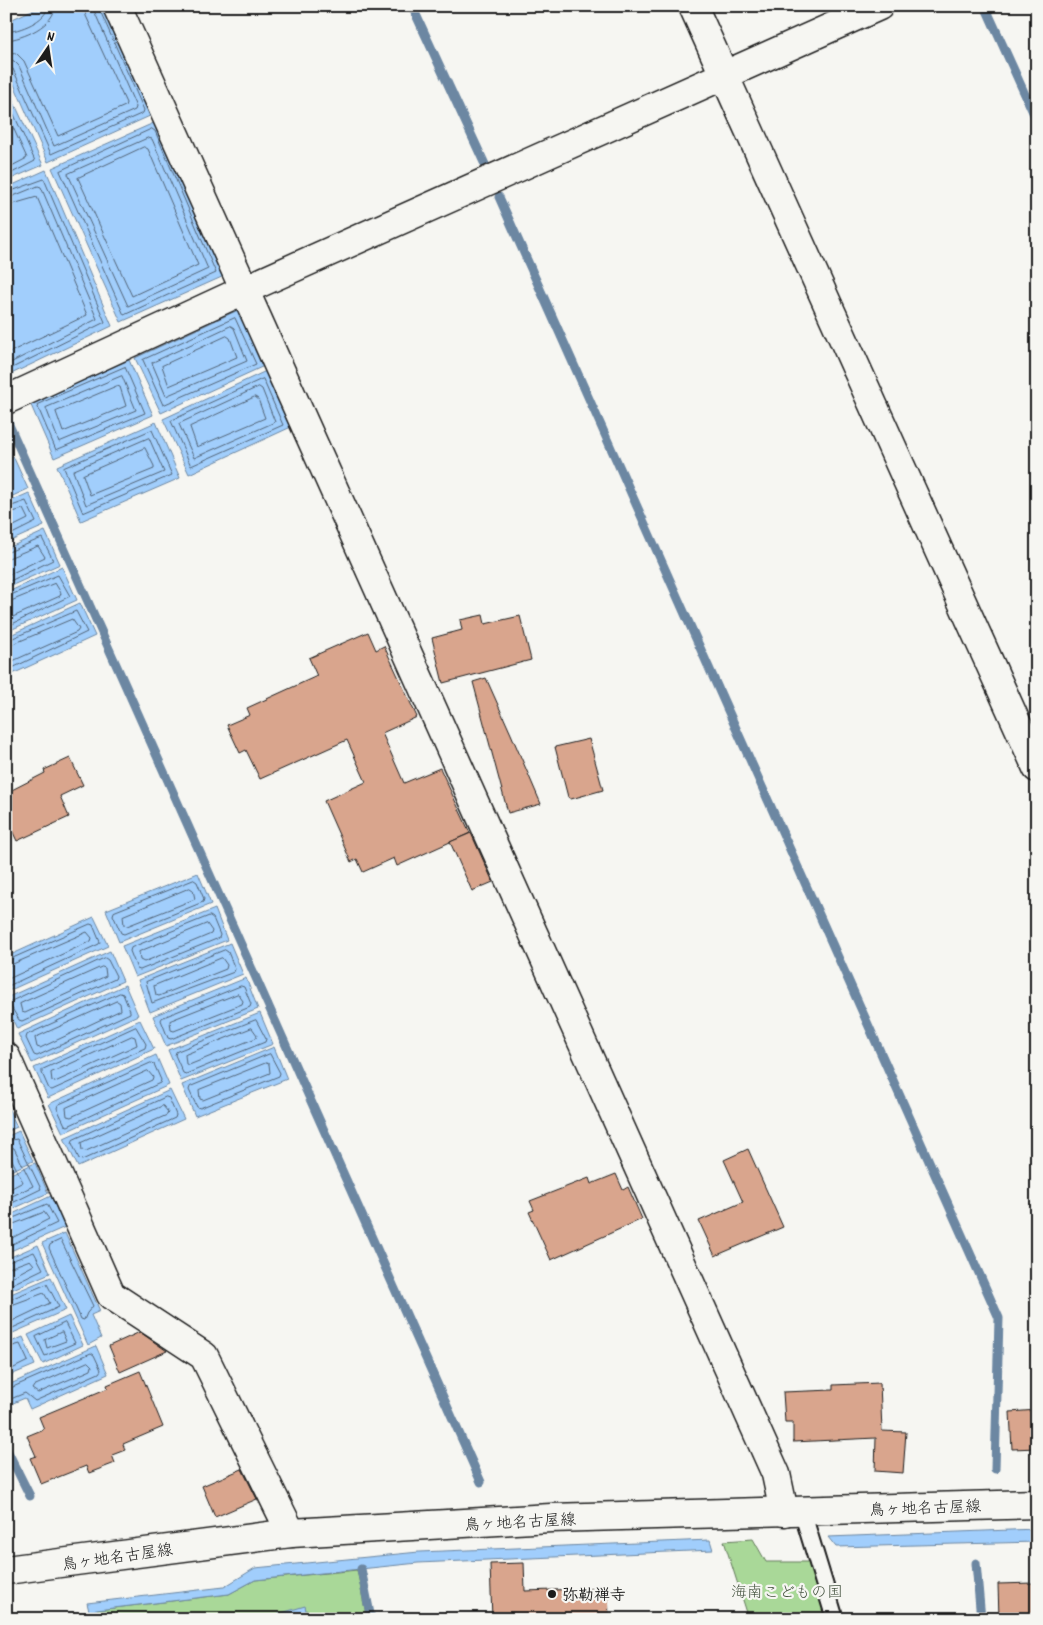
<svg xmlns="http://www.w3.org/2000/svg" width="1043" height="1625" viewBox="0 0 1043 1625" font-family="Dekko,'Klee One',sans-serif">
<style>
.green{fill:#a9d898;stroke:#627a5a}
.water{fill:#a1cefc;stroke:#6c87a2}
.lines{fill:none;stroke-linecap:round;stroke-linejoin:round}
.shore{stroke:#516376;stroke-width:1}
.stream{stroke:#6c87a2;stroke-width:9}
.building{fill:#d9a58d;stroke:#1c1c1c}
.lane-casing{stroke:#1c1c1c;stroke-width:20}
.street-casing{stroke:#1c1c1c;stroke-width:31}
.secondary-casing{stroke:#1c1c1c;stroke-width:31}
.lane{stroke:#f6f6f2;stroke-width:16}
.street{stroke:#f6f6f2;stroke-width:28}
.secondary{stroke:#f6f6f2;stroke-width:28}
.poi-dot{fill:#1c1c1c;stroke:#f6f6f2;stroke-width:2}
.labels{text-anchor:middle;stroke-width:4.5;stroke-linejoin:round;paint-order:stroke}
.street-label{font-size:16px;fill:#1c1c1c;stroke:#f6f6f2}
.park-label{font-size:16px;fill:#465441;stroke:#f6f6f2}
.poi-label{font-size:16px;font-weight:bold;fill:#1c1c1c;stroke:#f6f6f2;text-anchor:start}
</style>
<rect width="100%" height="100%" fill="#f6f6f2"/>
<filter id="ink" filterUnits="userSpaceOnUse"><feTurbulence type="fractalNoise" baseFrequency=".02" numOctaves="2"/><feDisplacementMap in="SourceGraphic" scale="10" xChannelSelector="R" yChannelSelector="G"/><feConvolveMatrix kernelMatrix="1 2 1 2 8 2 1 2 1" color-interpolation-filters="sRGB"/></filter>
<g filter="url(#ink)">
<g class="green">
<path d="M753,1539L766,1562H825L842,1619H749L724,1541Z"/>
<path d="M357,1570L367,1619H94L89,1611L229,1594L255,1580Z"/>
</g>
<g class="water">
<path d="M41,6H102L152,115L48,162L6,66V22Z"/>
<path d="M6,85L43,165L6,181Z"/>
<path d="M156,122L224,276L121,322L52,168Z"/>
<path d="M46,170L112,326L9,375L6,369V188Z"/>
<path d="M238,310L264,366L161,413L135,358Z"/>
<path d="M129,360L153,415L54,458L30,403Z"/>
<path d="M266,371L291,427L189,474L163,419Z"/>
<path d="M156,422L180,478L81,521L57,466Z"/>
<path d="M13,456L28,489L6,499V459Z"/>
<path d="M29,493L44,526L6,543V503Z"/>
<path d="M45,531L60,564L6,588V549Z"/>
<path d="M62,567L77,600L6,632V593Z"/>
<path d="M80,603L95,636L6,677V637Z"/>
<path d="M198,873L211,904L119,942L106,910Z"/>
<path d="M215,909L227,940L135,977L122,946Z"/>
<path d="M94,917L108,946L6,992V957Z"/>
<path d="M230,943L243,974L150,1012L138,980Z"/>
<path d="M110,951L123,981L17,1029L6,1006V998Z"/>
<path d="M246,978L258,1009L166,1046L153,1016Z"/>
<path d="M125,985L138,1015L32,1063L18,1034Z"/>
<path d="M260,1013L273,1044L181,1081L168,1050Z"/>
<path d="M140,1020L154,1049L48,1098L34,1068Z"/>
<path d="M274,1047L287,1079L195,1116L182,1085Z"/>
<path d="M156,1055L169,1085L63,1133L49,1104Z"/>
<path d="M170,1090L184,1119L78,1167L64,1138Z"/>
<path d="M6,1103L17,1127L6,1132Z"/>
<path d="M19,1131L33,1161L6,1173V1137Z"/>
<path d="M35,1163L48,1193L6,1212V1176Z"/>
<path d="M51,1196L65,1227L6,1253V1217Z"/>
<path d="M65,1233L100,1311L91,1315L101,1338L88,1345L42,1243Z"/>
<path d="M38,1245L50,1273L6,1292V1259Z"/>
<path d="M51,1277L66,1310L6,1336V1296Z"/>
<path d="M69,1316L83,1345L43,1364L28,1335Z"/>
<path d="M23,1337L35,1365L6,1377V1344Z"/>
<path d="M96,1346L108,1374L30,1409L25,1398L6,1406V1386Z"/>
<path d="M1037,1529V1542L836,1547L828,1537Z"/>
<path d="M710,1540L713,1550L418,1563L255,1580L229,1594L89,1611L87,1603L224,1587L255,1568L419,1552Z"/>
<path d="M305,1606L308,1619H281L278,1614Z"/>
</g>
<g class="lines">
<g class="shore">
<path d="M6,32C19,31 47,21 48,6"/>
<path d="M6,40C23,39 55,25 55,6"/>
<path d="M6,52L16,53L24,61L58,136L125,106L126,103L86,16L84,6"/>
<path d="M6,59L14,61L19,66L54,146L135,110L136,107L92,6"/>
<path d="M6,66L13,69L51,154L143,113L144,110L98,6"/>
<path d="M6,97L35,161L6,176"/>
<path d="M6,112L27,158L6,169"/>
<path d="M152,129L155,131L216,273L124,315L60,171Z"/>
<path d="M148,138L152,139L208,269L128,306L68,174Z"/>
<path d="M144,147L148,149L198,265L132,296L78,178Z"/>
<path d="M6,193L44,179L105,322L12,368H6"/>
<path d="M6,199L38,186L41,187L97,319L12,362H6"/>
<path d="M6,206L37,197L87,315L6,354"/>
<path d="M235,318L256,364L163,405L143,360Z"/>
<path d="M231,326L234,328L247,361L166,396L152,363Z"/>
<path d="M227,336L230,338L237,357L169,386L162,366Z"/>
<path d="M125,367L145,413L56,450L37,405Z"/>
<path d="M122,376L136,410L59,442L46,408Z"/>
<path d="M263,379L283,425L191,466L171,421Z"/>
<path d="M117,386L120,387L126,406L63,432L56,412Z"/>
<path d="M259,387L262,389L275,422L194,458L179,424Z"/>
<path d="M255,397L258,399L265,418L197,447L190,427Z"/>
<path d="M152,430L172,475L83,513L64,468Z"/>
<path d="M149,438L164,472L86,505L73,471Z"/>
<path d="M145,448L154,466V469L90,495L83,475Z"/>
<path d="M6,508L26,501L36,522L6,537"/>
<path d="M6,514L23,509L28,519L6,530"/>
<path d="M6,553L42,538L53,560L6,583"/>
<path d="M6,559L38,546L45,557L6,576"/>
<path d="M6,597L58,575L70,596L6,627"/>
<path d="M6,603L55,583L61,593L60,596L6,620"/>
<path d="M6,641L76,611L87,632L6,671"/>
<path d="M6,647L72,619L79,629L77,632L6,664"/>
<path d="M194,880L197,882L204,899L203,902L124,934L121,933L113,915L114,912Z"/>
<path d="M190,888L193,890L195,899L127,926L124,925L123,916Z"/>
<path d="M210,916L213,918L220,935L219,938L140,970L137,969L130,951L131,948Z"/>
<path d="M207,924L212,931L211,934L144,962L140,960L139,952Z"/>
<path d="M225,950L228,952L235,969L234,972L152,1003L146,982Z"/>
<path d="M105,958L108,960L116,976L115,979L22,1021L19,1020L10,1005V1002Z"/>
<path d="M222,958L227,965L226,969L159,996L156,995L154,986Z"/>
<path d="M6,961L90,924L93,925L100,942L99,944L6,987"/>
<path d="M6,967L87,932L92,938L91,941L6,980"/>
<path d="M102,967L105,968L106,976L25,1013L22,1012L20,1004Z"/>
<path d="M241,986L244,987L251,1004L250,1007L171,1039L168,1038L161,1020L162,1018Z"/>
<path d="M120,993L123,994L130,1011V1013L37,1056L34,1055L26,1038L27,1035Z"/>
<path d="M238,994L243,1001L242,1004L174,1031L171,1030L170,1021Z"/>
<path d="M117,1001L120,1003L121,1010L40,1048L37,1047L35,1038Z"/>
<path d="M256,1020L266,1039L265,1042L186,1074L183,1073L175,1055L176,1052Z"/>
<path d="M136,1027L146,1044L145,1048L52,1090L49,1089L42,1073V1070Z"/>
<path d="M252,1028L257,1035L256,1038L189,1065L186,1064L185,1055Z"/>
<path d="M132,1036L135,1037L137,1045L55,1082L52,1081L51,1073Z"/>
<path d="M270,1054L280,1073L279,1076L200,1108L197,1107L189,1090L190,1087Z"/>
<path d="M151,1063L154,1064L161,1080L160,1083L68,1126L65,1125L57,1108L58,1105Z"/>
<path d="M266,1063L269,1064L270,1073L203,1100L200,1099L199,1090Z"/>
<path d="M148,1071L153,1077L152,1080L71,1117L67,1116L66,1108Z"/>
<path d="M166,1097L169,1098L176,1115L175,1118L82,1160L79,1159L72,1143L73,1140Z"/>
<path d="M163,1106L168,1112L167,1115L86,1151L82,1150L81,1143Z"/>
<path d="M6,1141L17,1139L41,1189L6,1206"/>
<path d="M6,1147L14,1148L33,1186L6,1199"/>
<path d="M6,1155L10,1156L23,1182L6,1191"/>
<path d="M6,1221L47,1204L57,1223L6,1247"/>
<path d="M6,1227L44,1212L49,1219L6,1241"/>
<path d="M61,1240L93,1306L87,1313L84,1320L81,1319L49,1248L50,1245Z"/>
<path d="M6,1263L34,1252L43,1269L6,1287"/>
<path d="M6,1269L30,1260L34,1265L6,1280"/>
<path d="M6,1301L47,1284L59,1307L6,1331"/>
<path d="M6,1307L44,1293L50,1303L6,1324"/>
<path d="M65,1323L75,1343L45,1356L36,1337Z"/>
<path d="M62,1332L66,1341L47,1348L45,1340Z"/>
<path d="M6,1348L20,1344L28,1361L6,1372"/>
<path d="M88,1362L92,1366L91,1370L38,1393L32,1389L34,1386Z"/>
<path d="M6,1390L91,1353L94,1355L101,1370L99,1373L35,1401L25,1393L6,1401"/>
</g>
<g class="stream">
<path d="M412,6L488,171"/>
<path d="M985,6L1037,121"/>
<path d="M499,197L999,1318L995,1469"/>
<path d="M6,418L481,1482"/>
<path d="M6,1448L30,1496"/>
<path d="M976,1563L981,1619"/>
<path d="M361,1569L371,1619"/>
</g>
</g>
<g class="building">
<path d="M483,615L485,624L520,616L531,660L443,683L432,638L462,630L460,620Z"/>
<path d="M368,632L376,650L384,646L417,717L382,733L404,783L440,768L470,833L397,866L394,858L363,872L357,859L351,862L324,801L366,782L347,740L260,779L246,750L240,753L227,725L250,715L247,708L317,676L309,658Z"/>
<path d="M486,678L511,734L541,804L508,813L473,682Z"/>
<path d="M589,739L603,790L571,799L568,797L555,747Z"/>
<path d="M70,758L83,785L60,796L69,817L17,841L6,818V793L45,773L44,770Z"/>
<path d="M471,833L493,882L472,891L450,842Z"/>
<path d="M748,1149L783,1227L715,1256L699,1221L743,1202L724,1160Z"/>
<path d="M616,1174L623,1190L628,1187L642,1219L551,1260L529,1212L534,1210L530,1201L589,1178L591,1184Z"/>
<path d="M140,1332L167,1351L120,1372L109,1346Z"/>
<path d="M140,1371L163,1427L123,1444L125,1450L112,1455L115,1463L89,1473L86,1466L41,1484L30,1458L36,1456L27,1436L44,1429L39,1417L108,1388L107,1385Z"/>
<path d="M880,1383L882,1431L906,1432L903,1473L875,1471L876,1438L793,1442V1422H785L783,1392L833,1390V1385Z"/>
<path d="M1037,1410V1448L1012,1449L1010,1412Z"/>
<path d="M242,1469L257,1499L215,1517L202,1486Z"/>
<path d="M524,1563L525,1591L608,1588L609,1619H492L490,1564Z"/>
<path d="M1034,1583L1035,1619H999L998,1584Z"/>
</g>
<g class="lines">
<defs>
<path id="lane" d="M802,1511L835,1619"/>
<g id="street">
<path d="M117,6L776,1474L784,1512"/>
<path d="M693,6L1037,768"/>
<path d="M6,400L244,290L879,6"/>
<path d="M6,1057L111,1295L204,1356L291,1533"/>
</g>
<path id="secondary" d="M6,1570L291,1533L551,1518L1037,1504"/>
</defs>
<use href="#lane" class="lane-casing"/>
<use href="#street" class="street-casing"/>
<use href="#secondary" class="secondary-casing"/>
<use href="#lane" class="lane"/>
<use href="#street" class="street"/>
<use href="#secondary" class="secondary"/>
</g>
</g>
<circle class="poi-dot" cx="552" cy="1594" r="5"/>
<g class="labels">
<g class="street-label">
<text transform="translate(925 1507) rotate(-2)" y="6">鳥ヶ地名古屋線</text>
<text transform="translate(520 1521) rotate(-3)" y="6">鳥ヶ地名古屋線</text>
<text transform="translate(117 1556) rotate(-8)" y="6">鳥ヶ地名古屋線</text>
</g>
<g class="park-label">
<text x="787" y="1597">海南こどもの国</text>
</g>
<g class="poi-label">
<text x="562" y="1600">弥勒禅寺</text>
</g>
</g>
<rect width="1043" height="1625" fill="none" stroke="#f6f6f2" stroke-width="25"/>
<rect x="12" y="12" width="1018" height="1600" fill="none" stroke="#1c1c1c" stroke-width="2" filter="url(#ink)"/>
<g transform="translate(48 48) rotate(13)" stroke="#f6f6f2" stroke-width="4" paint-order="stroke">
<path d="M0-4L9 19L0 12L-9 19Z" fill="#1c1c1c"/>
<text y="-8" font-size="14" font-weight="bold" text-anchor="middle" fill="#1c1c1c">N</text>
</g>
</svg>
